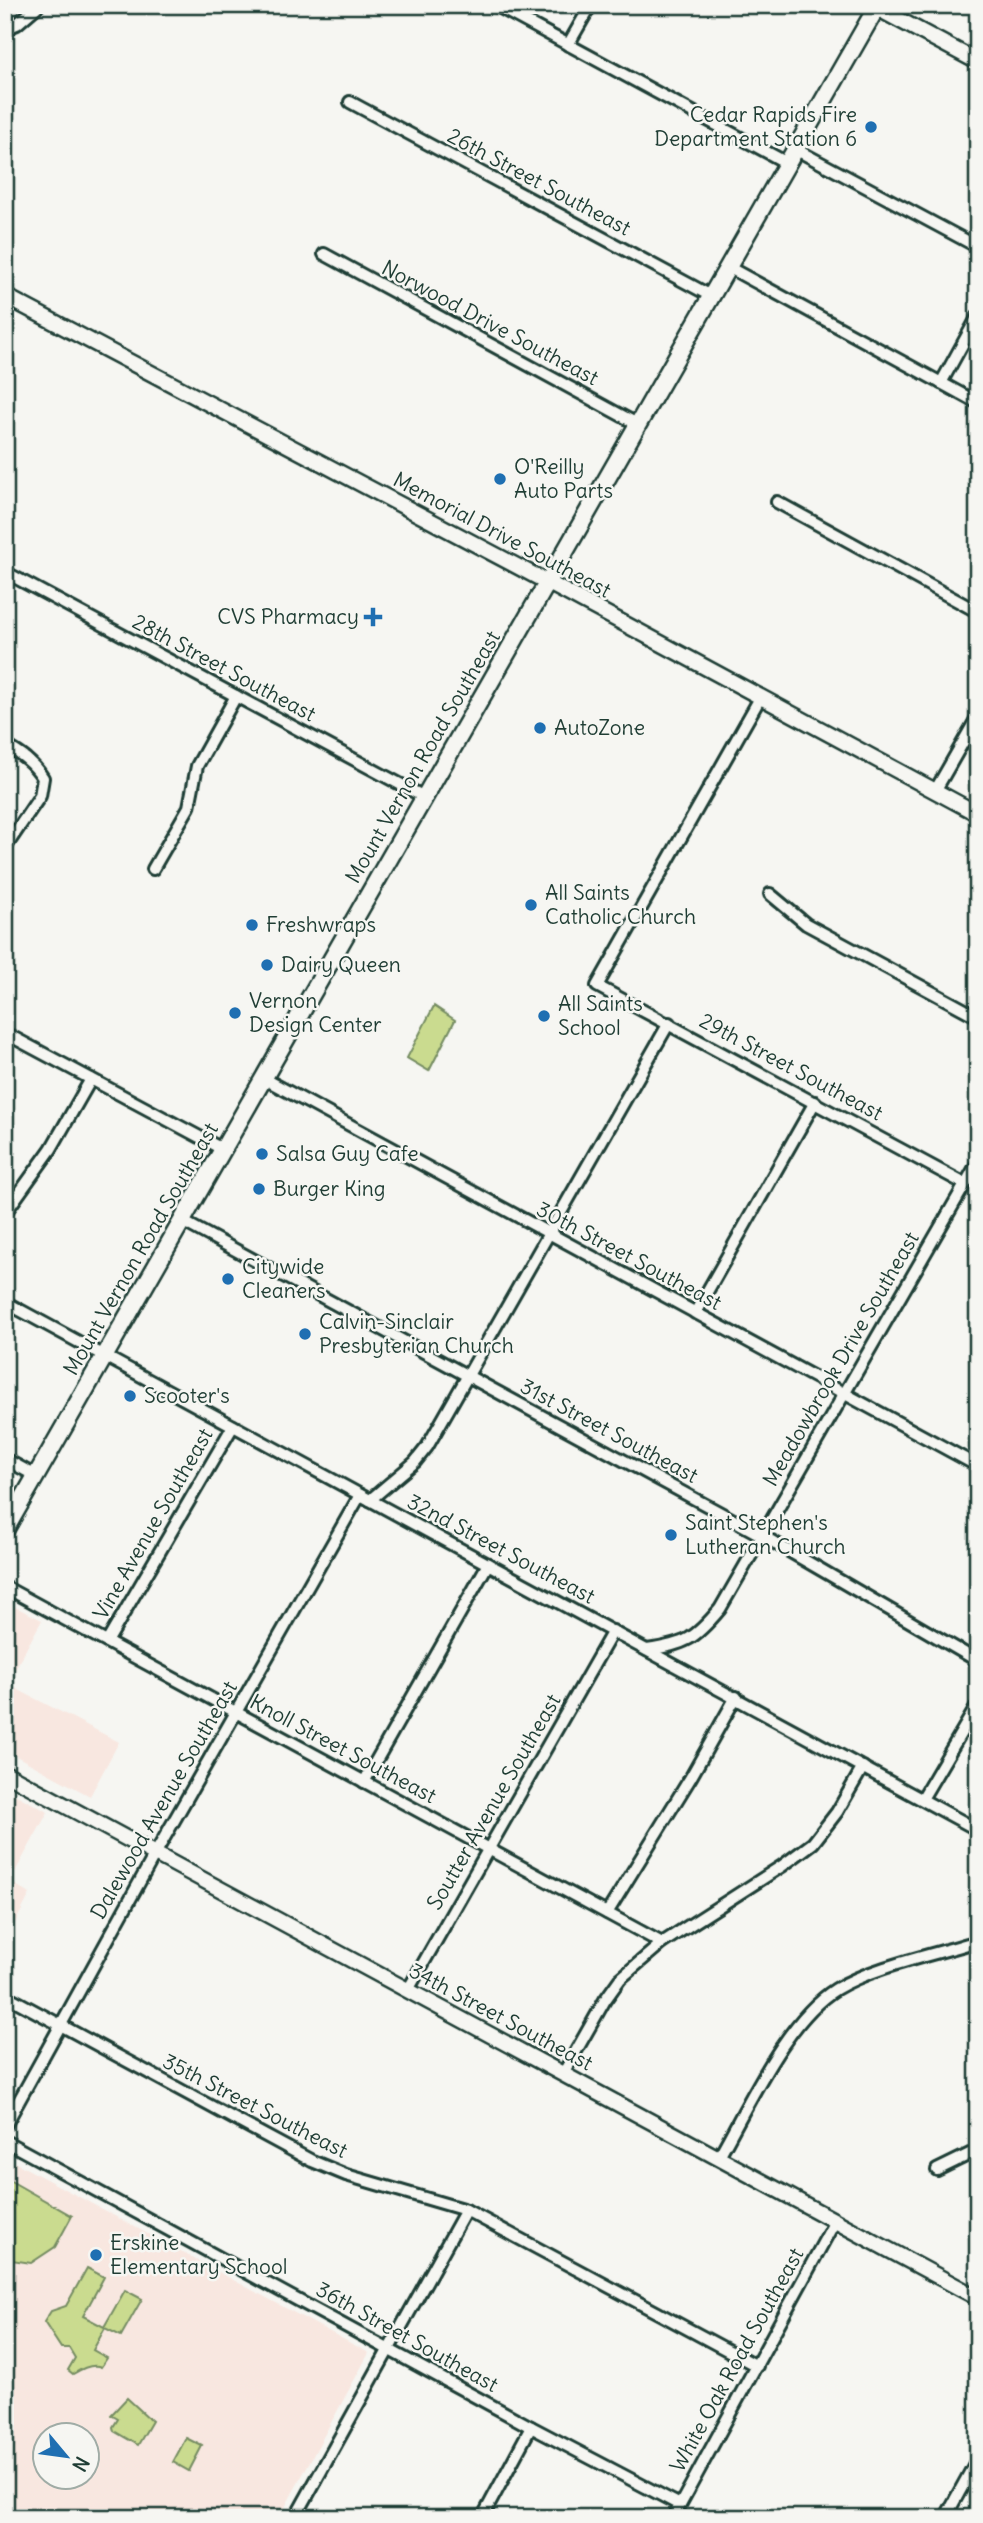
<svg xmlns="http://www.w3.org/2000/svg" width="983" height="2523" viewBox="0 0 983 2523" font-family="Delius,sans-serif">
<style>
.built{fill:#f8e7e0;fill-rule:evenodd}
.green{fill:#cadb8f;stroke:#748c62;stroke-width:2}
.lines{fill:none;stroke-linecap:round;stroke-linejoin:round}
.street-casing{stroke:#1f3d34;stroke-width:16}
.secondary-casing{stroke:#1f3d34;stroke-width:19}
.primary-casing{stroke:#1f3d34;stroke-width:21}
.street{stroke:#f6f6f2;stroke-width:10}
.secondary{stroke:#f6f6f2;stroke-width:14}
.primary{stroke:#f6f6f2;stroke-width:16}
.poi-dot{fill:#1f6fb2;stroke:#f6f6f2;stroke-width:2.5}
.labels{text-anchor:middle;stroke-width:5;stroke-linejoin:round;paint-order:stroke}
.poi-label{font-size:21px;fill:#1f3d34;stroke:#f6f6f2;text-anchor:start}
.street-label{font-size:21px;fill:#1f3d34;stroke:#f6f6f2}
</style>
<rect width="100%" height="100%" fill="#f6f6f2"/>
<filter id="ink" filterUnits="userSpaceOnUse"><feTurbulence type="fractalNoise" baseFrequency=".0143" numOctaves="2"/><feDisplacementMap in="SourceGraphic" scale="14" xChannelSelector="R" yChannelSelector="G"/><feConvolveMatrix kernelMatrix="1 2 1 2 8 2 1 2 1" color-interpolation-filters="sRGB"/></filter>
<g filter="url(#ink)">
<g class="built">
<path d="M5,1602L42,1620L7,1684L119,1742L90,1796L5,1750Z"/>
<path d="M5,1789L48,1812L10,1881L30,1894L14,1925L5,1921Z"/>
<path d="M5,2157L369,2353L279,2518H5ZM46,2436H88V2478H46Z"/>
</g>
<g class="green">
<path d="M434,1006L455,1020L429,1071L407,1058Z"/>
<path d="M9,2180L72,2216L55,2247L31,2263L5,2259V2187Z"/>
<path d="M87,2268L104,2277L83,2316L104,2327L125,2290L142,2299L121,2336L105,2328L93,2350L107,2358L101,2367C92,2363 81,2369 73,2374L68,2370L75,2358L69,2348H61L44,2322L51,2311L66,2306Z"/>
<path d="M127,2398L152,2421L138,2445L114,2431L113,2427L118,2419L111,2415Z"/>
<path d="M186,2438L202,2446L189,2471L173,2462Z"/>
</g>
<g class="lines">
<defs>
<g id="street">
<path d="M495,5L787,163"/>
<path d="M5,29L17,24L39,5"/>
<path d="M568,45L591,5"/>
<path d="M350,102L711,296"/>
<path d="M795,149L978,247"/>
<path d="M324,254L637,424"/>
<path d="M728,267L978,403"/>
<path d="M941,383L978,316"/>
<path d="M777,502L978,612"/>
<path d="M5,572L424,797"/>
<path d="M760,698L597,986L965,1184"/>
<path d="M5,745C21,754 33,762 43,778L40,796L5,848"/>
<path d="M935,791L978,716"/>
<path d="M153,869L189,807L197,766L236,696"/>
<path d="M770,894L806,924L978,1017"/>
<path d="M5,1033L222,1149"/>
<path d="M263,1078L978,1466"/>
<path d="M5,1213L51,1149L91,1079"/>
<path d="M182,1221L763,1536L978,1661"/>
<path d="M5,1302L978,1830"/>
<path d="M695,1313L815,1102"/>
<path d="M5,1459L36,1476"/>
<path d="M370,1500L415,1462L427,1447L669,1023"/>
<path d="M5,1587L662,1943"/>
<path d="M107,1642L233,1426"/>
<path d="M647,1650C686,1644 694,1640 720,1609L978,1162"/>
<path d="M364,1782L488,1564"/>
<path d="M922,1799L978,1704"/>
<path d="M607,1913L691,1777L736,1697"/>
<path d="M408,1990L613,1631"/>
<path d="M5,1995L312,2161L346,2175L466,2210L757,2366"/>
<path d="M563,2074L605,2000L620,1979L662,1943L782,1866L813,1843L837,1812L863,1767"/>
<path d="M5,2126L155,1854L360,1495"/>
<path d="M5,2141L531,2427L680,2505"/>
<path d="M718,2158C748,2106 786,2020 836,1989C872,1967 936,1954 978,1941"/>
<path d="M937,2170L978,2150"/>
<path d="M295,2518L466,2210"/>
<path d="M482,2518L531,2427"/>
<path d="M673,2518L835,2221"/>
<path d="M945,2518L978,2458"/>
</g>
<g id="secondary">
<path d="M877,8L978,62"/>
<path d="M5,296L547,582L978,814"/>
<path d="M5,1773L978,2298"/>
</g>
<path id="primary" d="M5,1530L878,5"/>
</defs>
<use href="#street" class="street-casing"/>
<use href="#secondary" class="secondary-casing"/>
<use href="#primary" class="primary-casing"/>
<use href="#street" class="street"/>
<use href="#secondary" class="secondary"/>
<use href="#primary" class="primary"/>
</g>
</g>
<g class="poi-dot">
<circle cx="871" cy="127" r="7"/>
<circle cx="500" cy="479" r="7"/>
<path d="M369.5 606.5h7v7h7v7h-7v7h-7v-7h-7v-7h7z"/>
<circle cx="540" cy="728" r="7"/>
<circle cx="531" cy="905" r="7"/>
<circle cx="252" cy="925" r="7"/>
<circle cx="267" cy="965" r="7"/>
<circle cx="235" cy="1013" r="7"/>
<circle cx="544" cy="1016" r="7"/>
<circle cx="262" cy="1154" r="7"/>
<circle cx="259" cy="1189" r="7"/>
<circle cx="228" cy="1279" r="7"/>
<circle cx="305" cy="1334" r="7"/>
<circle cx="130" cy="1396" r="7"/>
<circle cx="671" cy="1535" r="7"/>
<circle cx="96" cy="2255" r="7"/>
</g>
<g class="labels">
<g class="poi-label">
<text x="857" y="122" text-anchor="end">Cedar Rapids Fire<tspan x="857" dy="24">Department Station 6</tspan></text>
<text x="514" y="474">O'Reilly<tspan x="514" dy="24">Auto Parts</tspan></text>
<text x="359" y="624" text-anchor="end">CVS Pharmacy</text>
<text x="554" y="735">AutoZone</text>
<text x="545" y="900">All Saints<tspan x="545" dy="24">Catholic Church</tspan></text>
<text x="266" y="932">Freshwraps</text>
<text x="281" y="972">Dairy Queen</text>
<text x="249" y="1008">Vernon<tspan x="249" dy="24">Design Center</tspan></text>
<text x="558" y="1011">All Saints<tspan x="558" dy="24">School</tspan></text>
<text x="276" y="1161">Salsa Guy Cafe</text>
<text x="273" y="1196">Burger King</text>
<text x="242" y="1274">Citywide<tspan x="242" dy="24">Cleaners</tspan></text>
<text x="319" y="1329">Calvin-Sinclair<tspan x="319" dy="24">Presbyterian Church</tspan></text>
<text x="144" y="1403">Scooter's</text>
<text x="685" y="1530">Saint Stephen's<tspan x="685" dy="24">Lutheran Church</tspan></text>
<text x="110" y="2250">Erskine<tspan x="110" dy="24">Elementary School</tspan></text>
</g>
<g class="street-label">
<text transform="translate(539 182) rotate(28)" y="7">26th Street Southeast</text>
<text transform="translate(490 323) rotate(28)" y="7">Norwood Drive Southeast</text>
<text transform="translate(502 535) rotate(28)" y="7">Memorial Drive Southeast</text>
<text transform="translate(224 668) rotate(28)" y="7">28th Street Southeast</text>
<text transform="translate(423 757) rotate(-60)" y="7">Mount Vernon Road Southeast</text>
<text transform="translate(791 1067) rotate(28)" y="7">29th Street Southeast</text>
<text transform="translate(141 1249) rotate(-60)" y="7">Mount Vernon Road Southeast</text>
<text transform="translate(629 1256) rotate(28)" y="7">30th Street Southeast</text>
<text transform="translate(841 1359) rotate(-60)" y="7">Meadowbrook Drive Southeast</text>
<text transform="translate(609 1431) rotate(28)" y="7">31st Street Southeast</text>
<text transform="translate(153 1524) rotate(-60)" y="7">Vine Avenue Southeast</text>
<text transform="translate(501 1549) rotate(28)" y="7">32nd Street Southeast</text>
<text transform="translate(343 1749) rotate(28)" y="7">Knoll Street Southeast</text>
<text transform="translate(164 1800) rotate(-60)" y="7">Dalewood Avenue Southeast</text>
<text transform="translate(494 1802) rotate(-60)" y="7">Soutter Avenue Southeast</text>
<text transform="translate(501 2017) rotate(28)" y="7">34th Street Southeast</text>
<text transform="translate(255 2106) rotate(27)" y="7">35th Street Southeast</text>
<text transform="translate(407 2337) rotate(29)" y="7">36th Street Southeast</text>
<text transform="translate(737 2360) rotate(-61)" y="7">White Oak Road Southeast</text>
</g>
</g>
<rect width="983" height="2523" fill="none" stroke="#f6f6f2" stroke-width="28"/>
<rect x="14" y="14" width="955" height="2495" fill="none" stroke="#1f3d34" stroke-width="2.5" filter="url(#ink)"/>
<g transform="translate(66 2456) rotate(119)"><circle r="33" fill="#f6f6f2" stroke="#a0aca6" stroke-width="2"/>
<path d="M0-5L12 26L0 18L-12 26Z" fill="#1f6fb2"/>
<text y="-10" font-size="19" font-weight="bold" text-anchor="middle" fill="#1f3d34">N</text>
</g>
</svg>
